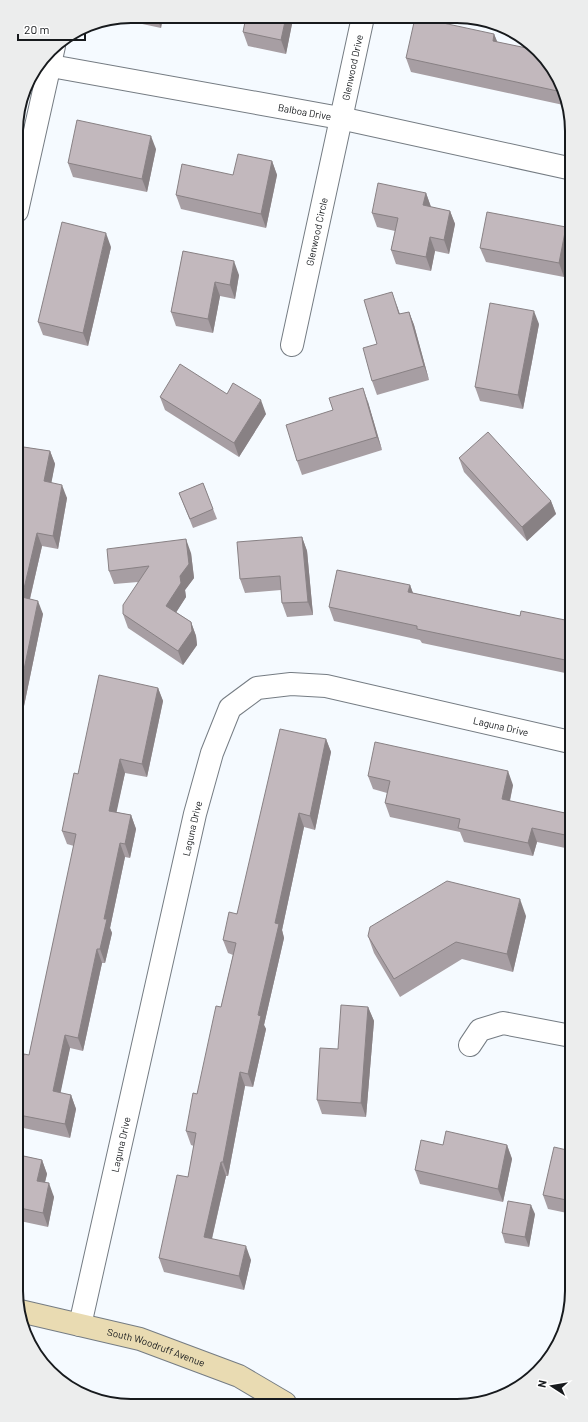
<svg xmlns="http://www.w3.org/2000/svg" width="588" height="1422" viewBox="0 0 588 1422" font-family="Barlow,sans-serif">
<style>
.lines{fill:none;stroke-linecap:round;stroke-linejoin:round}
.minor-casing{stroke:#757c83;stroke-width:24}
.tertiary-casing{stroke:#757c83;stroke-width:24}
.secondary-casing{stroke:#757c83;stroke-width:24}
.minor{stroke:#fff;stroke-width:22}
.tertiary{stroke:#fff;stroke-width:22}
.secondary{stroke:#e9dbb2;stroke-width:22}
.wall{fill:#a79ea3}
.shaded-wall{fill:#888184}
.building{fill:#c2b8bd;stroke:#888184}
.labels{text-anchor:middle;stroke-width:3;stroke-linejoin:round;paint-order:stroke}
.street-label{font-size:10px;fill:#171a1d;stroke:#fff}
.rim{fill:none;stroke:#171a1d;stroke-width:2}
</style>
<rect width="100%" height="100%" fill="#f5faff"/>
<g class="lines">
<defs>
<g id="minor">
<path id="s1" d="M40,64L340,118L568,168"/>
<path id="s2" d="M292,345L363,17"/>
<path d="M470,1045L480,1030L503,1023L571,1036"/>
<path id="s3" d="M80,1325L195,814L212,753L230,708L257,688L291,684L326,686L570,742"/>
</g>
<path id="tertiary" d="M17,211L54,46"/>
<g id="secondary">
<path id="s4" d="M20,1311L140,1339L239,1376L285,1403"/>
</g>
</defs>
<use href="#minor" class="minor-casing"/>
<use href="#tertiary" class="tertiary-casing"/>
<use href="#secondary" class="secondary-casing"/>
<use href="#minor" class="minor"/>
<use href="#tertiary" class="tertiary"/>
<use href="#secondary" class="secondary"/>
</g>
<g class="wall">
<path d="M131,16H163L161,28L119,19V18Z"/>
<path d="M246,17H309L308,23L293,19L286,54L248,46L243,32Z"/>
<path d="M494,34L497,42L536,50L568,102V106L411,72L406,58Z"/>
<path d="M156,149L147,192L73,177L68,163Z"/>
<path d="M272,161L277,175L266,228L181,209L176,195Z"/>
<path d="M426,193L431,207L450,211L455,224L449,254L435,251L431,271L396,264L391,250L395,231L377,227L372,213Z"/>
<path d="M566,227L569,234V254L564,277L486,262L480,248Z"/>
<path d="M111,247L88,346L43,335L38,322Z"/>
<path d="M183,251L239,275L235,299L220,296L213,333L176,326L171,312Z"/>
<path d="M397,306L400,314L409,312L414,325L429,380L377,395L372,381L377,344Z"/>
<path d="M539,324L523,409L480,401L475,387Z"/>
<path d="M227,394L266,414L239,457L165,410L160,397Z"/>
<path d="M368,402L382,450L302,475L297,461Z"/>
<path d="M17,446L50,451L55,464L51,483L67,498L58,549L42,546L30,599L43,614L18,735Z"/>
<path d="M459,458L551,501L556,514L527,541L464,472Z"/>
<path d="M203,483L217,519L193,528L179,493Z"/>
<path d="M302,537L307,551L313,615L287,617L282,603L281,590L245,593L240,579Z"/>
<path d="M191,553L194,578L185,590L186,597L176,612L191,622L196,636L197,645L183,665L128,628L123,614L138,582L114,584L109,571Z"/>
<path d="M410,585L413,593L520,616L570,621V674L422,643L420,640L334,621L329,607Z"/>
<path d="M158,688L163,701L147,777L125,773L116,812L131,815L136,829L130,858L125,857L110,928L112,933L105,963H102L83,1051L70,1048L60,1093L71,1095L76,1109L70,1138L19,1127V1077L29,1055L74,846L67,844L62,831Z"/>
<path d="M326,739L331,752L315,830L304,827L282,930L284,938L264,1025L266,1029L253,1087L245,1086L228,1176H226L212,1239L251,1260L244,1290L164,1272L159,1258L188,1177L194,1146L191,1145L186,1131L197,1094L221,1007L233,955L228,953L223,940Z"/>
<path d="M368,776L513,785L510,801L565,813L570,806V849L537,842L533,856L464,842L460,832L390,817L385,803L387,793L373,789Z"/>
<path d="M526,916L513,972L462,959L400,997L374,953L368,936Z"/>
<path d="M368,1007L374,1021L366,1117L322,1114L317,1100L338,1049Z"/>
<path d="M443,1145H507L512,1159L503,1202L420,1184L415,1170Z"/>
<path d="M571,1151L572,1214L548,1209L543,1195Z"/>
<path d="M19,1155L42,1160L47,1174L45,1182L54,1197L48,1227L20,1221Z"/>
<path d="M535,1214L529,1247L505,1243L502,1233Z"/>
</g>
<g class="shaded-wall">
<path d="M156,16H163L161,28Z"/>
<path d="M286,17H292L293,19L286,54L281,40Z"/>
<path d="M306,17H309L308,23Z"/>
<path d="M494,34L500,48L493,41Z"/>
<path d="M151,136L156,149L147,192L142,179Z"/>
<path d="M272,161L277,175L266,228L261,214Z"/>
<path d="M426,193L431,207L423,205Z"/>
<path d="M450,211L455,224L449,254L444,240Z"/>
<path d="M566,227L569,234V254L564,277L559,263Z"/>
<path d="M106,233L111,247L88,346L83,333Z"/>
<path d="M430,237L435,251L431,271L426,257Z"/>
<path d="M234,261L239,275L235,299L230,285Z"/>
<path d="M215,282L220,296L213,333L208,319Z"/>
<path d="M392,292L397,306L404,328L399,314Z"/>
<path d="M534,311L539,324L523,409L518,395Z"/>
<path d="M409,312L414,325L429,380L424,366Z"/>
<path d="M363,388L368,402L382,450L377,437Z"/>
<path d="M261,400L266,414L239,457L234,443Z"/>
<path d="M50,451L55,464L49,495L44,481Z"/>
<path d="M62,485L67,498L58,549L53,536Z"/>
<path d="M551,501L556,514L527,541L522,527Z"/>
<path d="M37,533L42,546L27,611L22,597Z"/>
<path d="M302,537L307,551L313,615L308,602Z"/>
<path d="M186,539L191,553L194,578L185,590L186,597L172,619L166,606L180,576Z"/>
<path d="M410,585L415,599L408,592Z"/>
<path d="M38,601L43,614L18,735V699Z"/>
<path d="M191,622L196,636L197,645L183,665L178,651Z"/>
<path d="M158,688L163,701L147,777L142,764Z"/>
<path d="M326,739L331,752L315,830L310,816Z"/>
<path d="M120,759L125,773L114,824L109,811Z"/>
<path d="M508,771L513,785L507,813L502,799Z"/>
<path d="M299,813L304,827L282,930L284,938L264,1025L266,1029L253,1087L248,1074L275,923Z"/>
<path d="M131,815L136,829L130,858L125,844Z"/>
<path d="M532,828L537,842L533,856L528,843Z"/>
<path d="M120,843L125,857L110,928L112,933L105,963L100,949L104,919Z"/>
<path d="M520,899L526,916L513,972L507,954Z"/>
<path d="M97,949L102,963L83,1051L78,1038Z"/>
<path d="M368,1007L374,1021L366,1117L361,1103Z"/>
<path d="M65,1035L70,1048L58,1105L53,1091Z"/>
<path d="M240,1072L245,1086L228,1176L223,1162Z"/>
<path d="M71,1095L76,1109L70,1138L65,1124Z"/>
<path d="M507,1145L512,1159L503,1202L498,1189Z"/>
<path d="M42,1160L47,1174L42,1194L37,1181Z"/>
<path d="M221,1162L226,1176L209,1251L204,1237Z"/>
<path d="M49,1183L54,1197L48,1227L43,1213Z"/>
<path d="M531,1205L535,1214L529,1247L525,1237Z"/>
<path d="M246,1246L251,1260L244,1290L239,1276Z"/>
</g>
<g class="building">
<path d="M246,17H286L281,40L243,32Z"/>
<path d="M415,18H420L494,34L493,41L536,50L562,92L406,58Z"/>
<path d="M77,120L151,136L142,179L68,163Z"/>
<path d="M238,154L272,161L261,214L176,195L182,164L233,175Z"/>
<path d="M378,183L426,193L423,205L450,211L444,240L430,237L426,257L391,250L398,218L372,213Z"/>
<path d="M487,212L566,227L559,263L480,248Z"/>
<path d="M62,222L106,233L83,333L38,322Z"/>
<path d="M183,251L234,261L230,285L215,282L208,319L171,312Z"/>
<path d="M392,292L399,314L409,312L424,366L372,381L363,348L377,344L364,300Z"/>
<path d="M490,303L534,311L518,395L475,387Z"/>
<path d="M180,364L227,394L233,383L261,400L234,443L160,397Z"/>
<path d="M363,388L377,437L297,461L286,425L333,410L329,398Z"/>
<path d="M488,432L551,501L522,527L459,458Z"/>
<path d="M17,446L50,451L44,481L62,485L53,536L37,533L22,597L38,601L18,699Z"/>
<path d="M203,483L213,509L190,519L179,493Z"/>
<path d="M302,537L308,602L282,603L280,576L240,579L237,542Z"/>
<path d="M186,539L189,564L180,576L181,583L166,606L191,622L192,631L178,651L123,614V605L149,566L109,571L107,549Z"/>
<path d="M337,570L410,585L408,592L520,616L521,611L570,621V661L417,629V626L329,607Z"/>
<path d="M99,675L158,688L142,764L120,759L109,811L131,815L125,844L120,843L104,919H107L100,949H97L78,1038L65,1035L53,1091L71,1095L65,1124L19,1115V1077L24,1054L29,1055L76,834L62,831L74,773L78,774Z"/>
<path d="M280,729L326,739L310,816L299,813L275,923L279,924L258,1015L261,1016L248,1074L240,1072L223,1162H221L204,1237L246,1246L239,1276L159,1258L177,1175L188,1177L196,1133L186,1131L193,1093L197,1094L216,1006L221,1007L236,943L223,940L229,912L237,914Z"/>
<path d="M375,742L508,771L502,799L565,813L567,805L570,806V836L532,828L528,843L458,828L460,819L385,803L390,781L368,776Z"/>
<path d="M447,881L520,899L507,954L456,942L394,979L368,936L370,927Z"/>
<path d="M341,1005L368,1007L361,1103L317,1100L320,1048L338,1049Z"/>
<path d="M446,1131L507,1145L498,1189L415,1170L421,1140L443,1145Z"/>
<path d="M554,1147L571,1151V1201L543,1195Z"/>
<path d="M19,1155L42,1160L37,1181L49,1183L43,1213L20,1208Z"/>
<path d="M508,1201L531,1205L525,1237L502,1233Z"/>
<path d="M150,1401L163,1404H149Z"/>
</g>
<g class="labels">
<g class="street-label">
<text dy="4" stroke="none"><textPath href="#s2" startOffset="284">Glenwood Drive</textPath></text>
<text dy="4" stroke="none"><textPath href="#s1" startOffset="269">Balboa Drive</textPath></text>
<text dy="4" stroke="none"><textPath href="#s2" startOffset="116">Glenwood Circle</textPath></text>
<text dy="4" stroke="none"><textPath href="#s3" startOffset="918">Laguna Drive</textPath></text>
<text dy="4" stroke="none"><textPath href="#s3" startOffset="509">Laguna Drive</textPath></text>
<text dy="4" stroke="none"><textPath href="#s3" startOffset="185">Laguna Drive</textPath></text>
<text dy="4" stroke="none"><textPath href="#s4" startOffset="141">South Woodruff Avenue</textPath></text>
</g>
</g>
<path d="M0 0H588V1422H0ZM131 23H457A108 108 0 0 1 565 131V1291A108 108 0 0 1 457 1399H131A108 108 0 0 1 23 1291V131A108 108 0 0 1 131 23Z" fill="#eceded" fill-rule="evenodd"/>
<path class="rim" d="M131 23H457A108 108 0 0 1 565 131V1291A108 108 0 0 1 457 1399H131A108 108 0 0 1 23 1291V131A108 108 0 0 1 131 23Z"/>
<g transform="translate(552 1386) rotate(282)" stroke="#ffffff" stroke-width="3" paint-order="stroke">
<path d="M0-3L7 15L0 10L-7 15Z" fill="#171a1d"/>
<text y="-6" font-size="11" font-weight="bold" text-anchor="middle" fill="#171a1d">N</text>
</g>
<path d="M18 34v6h67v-6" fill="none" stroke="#171a1d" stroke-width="2"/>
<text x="24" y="34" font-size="12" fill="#171a1d" stroke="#ffffff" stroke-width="3" paint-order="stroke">20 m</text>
</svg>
